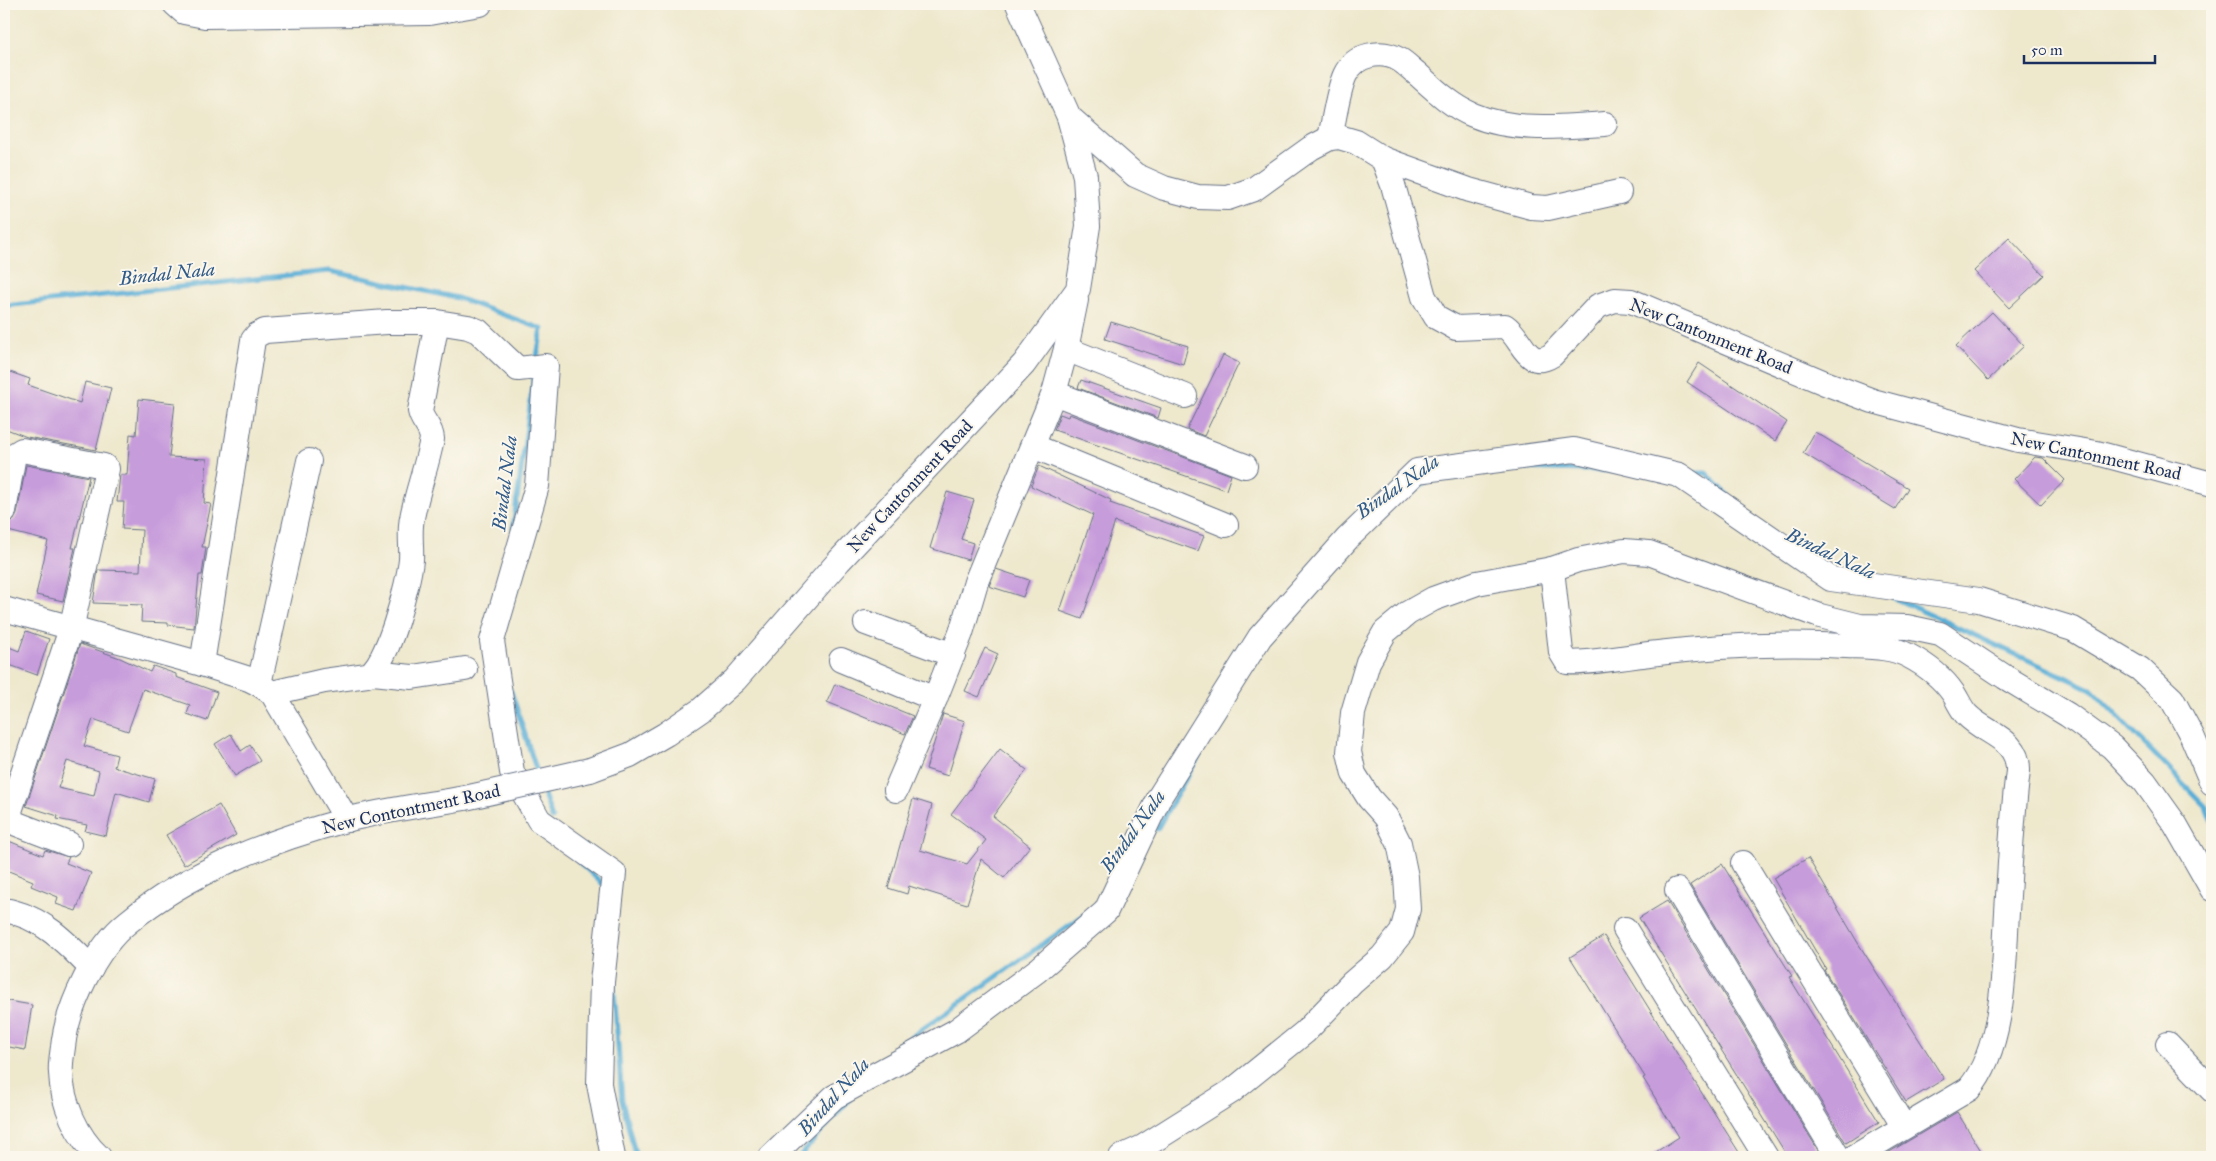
<svg xmlns="http://www.w3.org/2000/svg" width="2216" height="1161" viewBox="0 0 2216 1161" font-family="'IM FELL Great Primer',serif">
<style>
.lines{fill:none;stroke-linecap:round;stroke-linejoin:round}
.stream{stroke:#5aaed6;stroke-width:5}
.building{fill:#c79cdb;fill-rule:evenodd}
.minor-casing{stroke:#657085;stroke-width:26}
.minor{stroke:#fff;stroke-width:24}
.minor-bridge-casing{stroke:#657085;stroke-width:26;stroke-linecap:butt}
.minor-bridge{stroke:#fff;stroke-width:24}
.labels{text-anchor:middle;stroke-width:4;stroke-linejoin:round;paint-order:stroke}
.street-label{font-size:18px;fill:#1b2f5e;stroke:#fbf7ec}
.water-label{font-size:19px;font-style:italic;fill:#315b88;stroke:#fbf7ec}
</style>
<rect width="100%" height="100%" fill="#fbf7ec"/>
<filter id="ink" filterUnits="userSpaceOnUse"><feTurbulence type="fractalNoise" baseFrequency=".02" numOctaves="2"/><feDisplacementMap in="SourceGraphic" scale="10" xChannelSelector="R" yChannelSelector="G"/><feConvolveMatrix kernelMatrix="1 2 1 2 8 2 1 2 1" color-interpolation-filters="sRGB"/></filter>
<filter id="wash" filterUnits="userSpaceOnUse"><feTurbulence type="fractalNoise" baseFrequency=".0096" numOctaves="4" result="noise"/><feDisplacementMap in="SourceGraphic" scale="20" xChannelSelector="R" yChannelSelector="G"/><feGaussianBlur stdDeviation="1.12" result="paint"/><feColorMatrix in="noise" values="0 0 0 0 0 0 0 0 0 0 0 0 0 0 0 0 0 1.4 0 .05"/><feComposite in="paint" operator="in"/></filter>
<g filter="url(#wash)">
<rect width="100%" height="100%" fill="#eee8cd"/>
<g class="lines">
<g class="stream">
<path d="M4,306L329,271L458,298L542,329L536,362"/>
<path d="M1521,468L1615,471"/>
<path d="M1691,473H1706L1728,495"/>
<path d="M1412,492L1431,478"/>
<path d="M513,528L534,377"/>
<path d="M1894,598L2091,689L2206,807L2212,821"/>
<path d="M511,691L538,775"/>
<path d="M542,788L552,818"/>
<path d="M1157,829L1199,756"/>
<path d="M579,862L606,887"/>
<path d="M613,977L622,1100L636,1157"/>
<path d="M888,1056L897,1047L1084,915"/>
<path d="M799,1157L849,1100"/>
</g>
</g>
<g id="blocks">
<g class="building">
<path d="M2009,238L2044,275L2009,308L1974,271Z"/>
<path d="M1992,312L2024,346L1988,380L1956,346Z"/>
<path d="M1111,322L1188,346L1183,364L1105,339Z"/>
<path d="M1223,355L1239,363L1204,436L1187,429Z"/>
<path d="M1699,363L1787,422L1775,441L1687,382Z"/>
<path d="M4,370L30,379L28,385L80,403L85,382L111,388L96,450L27,437L4,428Z"/>
<path d="M1081,380L1161,408L1158,418L1078,388Z"/>
<path d="M139,399L175,403L169,457L207,459L204,503L211,504L202,547H206L202,575H199L194,628L168,625V623L141,622L142,605L93,603L98,570L140,571L142,530L122,529L124,502H117L120,475H127L130,434L136,435Z"/>
<path d="M1060,414L1068,417L1069,414L1231,475L1226,490L1054,430Z"/>
<path d="M1815,432L1908,488L1895,509L1803,453Z"/>
<path d="M2035,457L2043,458L2065,480L2041,505L2014,479Z"/>
<path d="M26,465L89,477L72,548H75L63,601L36,595L48,541L4,530V524L14,520L17,514Z"/>
<path d="M1039,466L1111,500L1110,503L1204,536L1198,551L1115,522L1082,619L1060,611L1093,515L1031,486Z"/>
<path d="M947,492L974,500L961,539L973,543L968,560L930,548Z"/>
<path d="M996,569L1029,580L1023,597L989,586Z"/>
<path d="M26,631L49,639L37,675L4,663V645L19,651Z"/>
<path d="M80,644L120,658L150,672L153,666L176,674V677L217,692L207,721L187,714L190,705L143,689L128,731L93,719L84,746L117,755L114,767L155,779L149,802L116,792L106,836L85,831L87,825L57,819L58,816L26,806ZM67,761L99,771L94,796L58,788Z"/>
<path d="M985,648L998,654L979,697L965,691Z"/>
<path d="M835,684L913,716L905,734L827,702Z"/>
<path d="M943,714L965,721L948,776L926,769Z"/>
<path d="M231,734L241,751L250,745L260,761L235,776L215,744Z"/>
<path d="M1000,749L1027,770L993,816L1030,846L1004,878L981,859L967,904L909,886L907,894L888,888L913,799L932,805L920,850L967,864L986,840L951,814Z"/>
<path d="M219,805L236,835L184,865L166,835Z"/>
<path d="M4,839L43,855L45,850L69,857L66,863L91,873L76,911L56,904L58,897L31,886L33,881L4,869Z"/>
<path d="M1808,858L1858,943L1944,1079L1906,1102L1824,970L1826,969L1773,878Z"/>
<path d="M1722,864L1792,976L1789,977L1879,1122L1846,1143L1690,885Z"/>
<path d="M1667,901L1821,1155L1818,1157H1788L1639,918Z"/>
<path d="M1604,936L1681,1060L1742,1157H1648L1679,1137L1643,1078L1645,1077L1570,957Z"/>
<path d="M8,1001L32,1005L25,1050L4,1046V1026Z"/>
<path d="M1957,1112L1985,1157H1881Z"/>
</g>
</g>
</g>
<g filter="url(#ink)">
<use href="#blocks" fill-opacity="0" stroke="#657085" stroke-width="1"/>
<g class="lines">
<defs>
<g id="minor">
<path d="M175,4L184,12L205,16L429,13L480,4"/>
<path d="M1069,117L1135,175L1164,188L1198,197L1228,198L1254,189L1311,148L1330,138L1339,137L1356,142L1383,159L1393,185L1424,297L1436,317L1456,328L1505,326C1523,338 1526,371 1552,355L1598,306L1615,300L1631,301L1825,383L1873,401L2018,440L2097,453L2212,484"/>
<path d="M1330,138C1334,120 1338,90 1345,75C1355,54 1381,49 1400,60C1405,63 1410,68 1415,72C1432,87 1451,106 1473,115C1513,132 1562,127 1605,124"/>
<path d="M1383,159L1469,190L1531,207L1548,208L1619,192"/>
<path d="M1066,349L1185,396"/>
<path d="M1054,393L1245,466"/>
<path d="M1033,446L1226,525"/>
<path d="M4,511L14,455L22,450L104,466L107,469L71,629L10,811L12,821L17,824L69,844"/>
<path d="M1552,569L1561,652L1567,662C1578,665 1634,656 1649,654C1715,646 1780,642 1846,646C1867,647 1891,646 1909,656C1926,665 1942,677 1953,693C1958,700 1961,709 1967,715C1985,734 2019,738 2018,771C2012,817 2010,865 2007,912C2004,965 2005,1047 1969,1089L1854,1157"/>
<path d="M4,609L202,664L249,679L259,684L272,693L347,820"/>
<path d="M866,623L953,655"/>
<path d="M841,660L935,699"/>
<path d="M202,664L253,340L257,335L265,331L387,322H437L468,327L478,331L518,369L546,366L537,486L492,641L512,772L539,820L614,873L602,982L599,1084L613,1157"/>
<path d="M373,673L412,677L465,669"/>
<path d="M259,684L309,461"/>
<path d="M272,693L324,681L367,675C387,669 409,581 411,560C412,546 409,532 412,518C417,491 427,466 432,439C431,426 422,422 420,411L437,322"/>
<path d="M590,770L630,755L666,734L701,710L735,680L839,561L1024,364L1078,289L1088,226L1085,176L1069,117L1018,4"/>
<path d="M896,790L935,699L961,633L976,582L1054,393L1066,349L1076,300"/>
<path d="M1743,863L1904,1127"/>
<path d="M1677,890L1838,1157"/>
<path d="M4,910C41,916 66,942 91,968"/>
<path d="M1625,929L1766,1157"/>
<path d="M2168,1044L2212,1090"/>
<path d="M99,1157C77,1137 62,1103 61,1073C60,1065 62,1055 63,1047C67,1007 96,947 128,922C190,871 269,841 346,820C384,810 425,805 465,798"/>
<path d="M771,1157L834,1097L956,1031L1038,970L1106,911L1160,796L1260,637L1348,538L1417,471L1574,450L1679,475L1831,579L1979,600L2073,629L2140,669L2172,699L2192,736L2212,783"/>
<path d="M1121,1157L1143,1147L1232,1091L1305,1032L1352,983L1382,957L1402,932L1408,909L1406,877L1399,843L1386,817L1369,798L1354,774L1349,752L1353,713L1368,662L1385,632L1408,613L1433,599L1477,583L1552,569L1578,560L1624,551L1649,553L1820,616L1860,626L1907,627L1940,634L2005,677L2068,715L2112,747L2145,782L2175,824L2212,889"/>
</g>
</defs>
<use href="#minor" class="minor-casing"/>
<use href="#minor" class="minor"/>
<defs>
<path id="minor-bridge" d="M465,798L590,770"/>
</defs>
<use href="#minor-bridge" class="minor-bridge-casing"/>
<use href="#minor-bridge" class="minor-bridge"/>
</g>
</g>
<g class="labels">
<g class="street-label">
<text transform="translate(1711 336) rotate(22)" y="6">New Cantonment Road</text>
<text transform="translate(2096 456) rotate(12)" y="6">New Cantonment Road</text>
<text transform="translate(910 486) rotate(-47)" y="6">New Cantonment Road</text>
<text transform="translate(411 809) rotate(-12)" y="6">New Contontment Road</text>
</g>
<g class="water-label">
<text transform="translate(167 273) rotate(-6)" y="7">Bindal Nala</text>
<text transform="translate(504 483) rotate(-83)" y="7">Bindal Nala</text>
<text transform="translate(1397 486) rotate(-35)" y="7">Bindal Nala</text>
<text transform="translate(1831 553) rotate(25)" y="7">Bindal Nala</text>
<text transform="translate(1132 831) rotate(-54)" y="7">Bindal Nala</text>
<text transform="translate(833 1096) rotate(-48)" y="7">Bindal Nala</text>
</g>
</g>
<rect width="2216" height="1161" fill="none" stroke="#fbf7ec" stroke-width="20"/>
<path d="M2024 55v8h131v-8" fill="none" stroke="#1b2f5e" stroke-width="2.5"/>
<text x="2031" y="55" font-size="15" fill="#1b2f5e" stroke="#fbf7ec" stroke-width="4" paint-order="stroke">50 m</text>
</svg>
